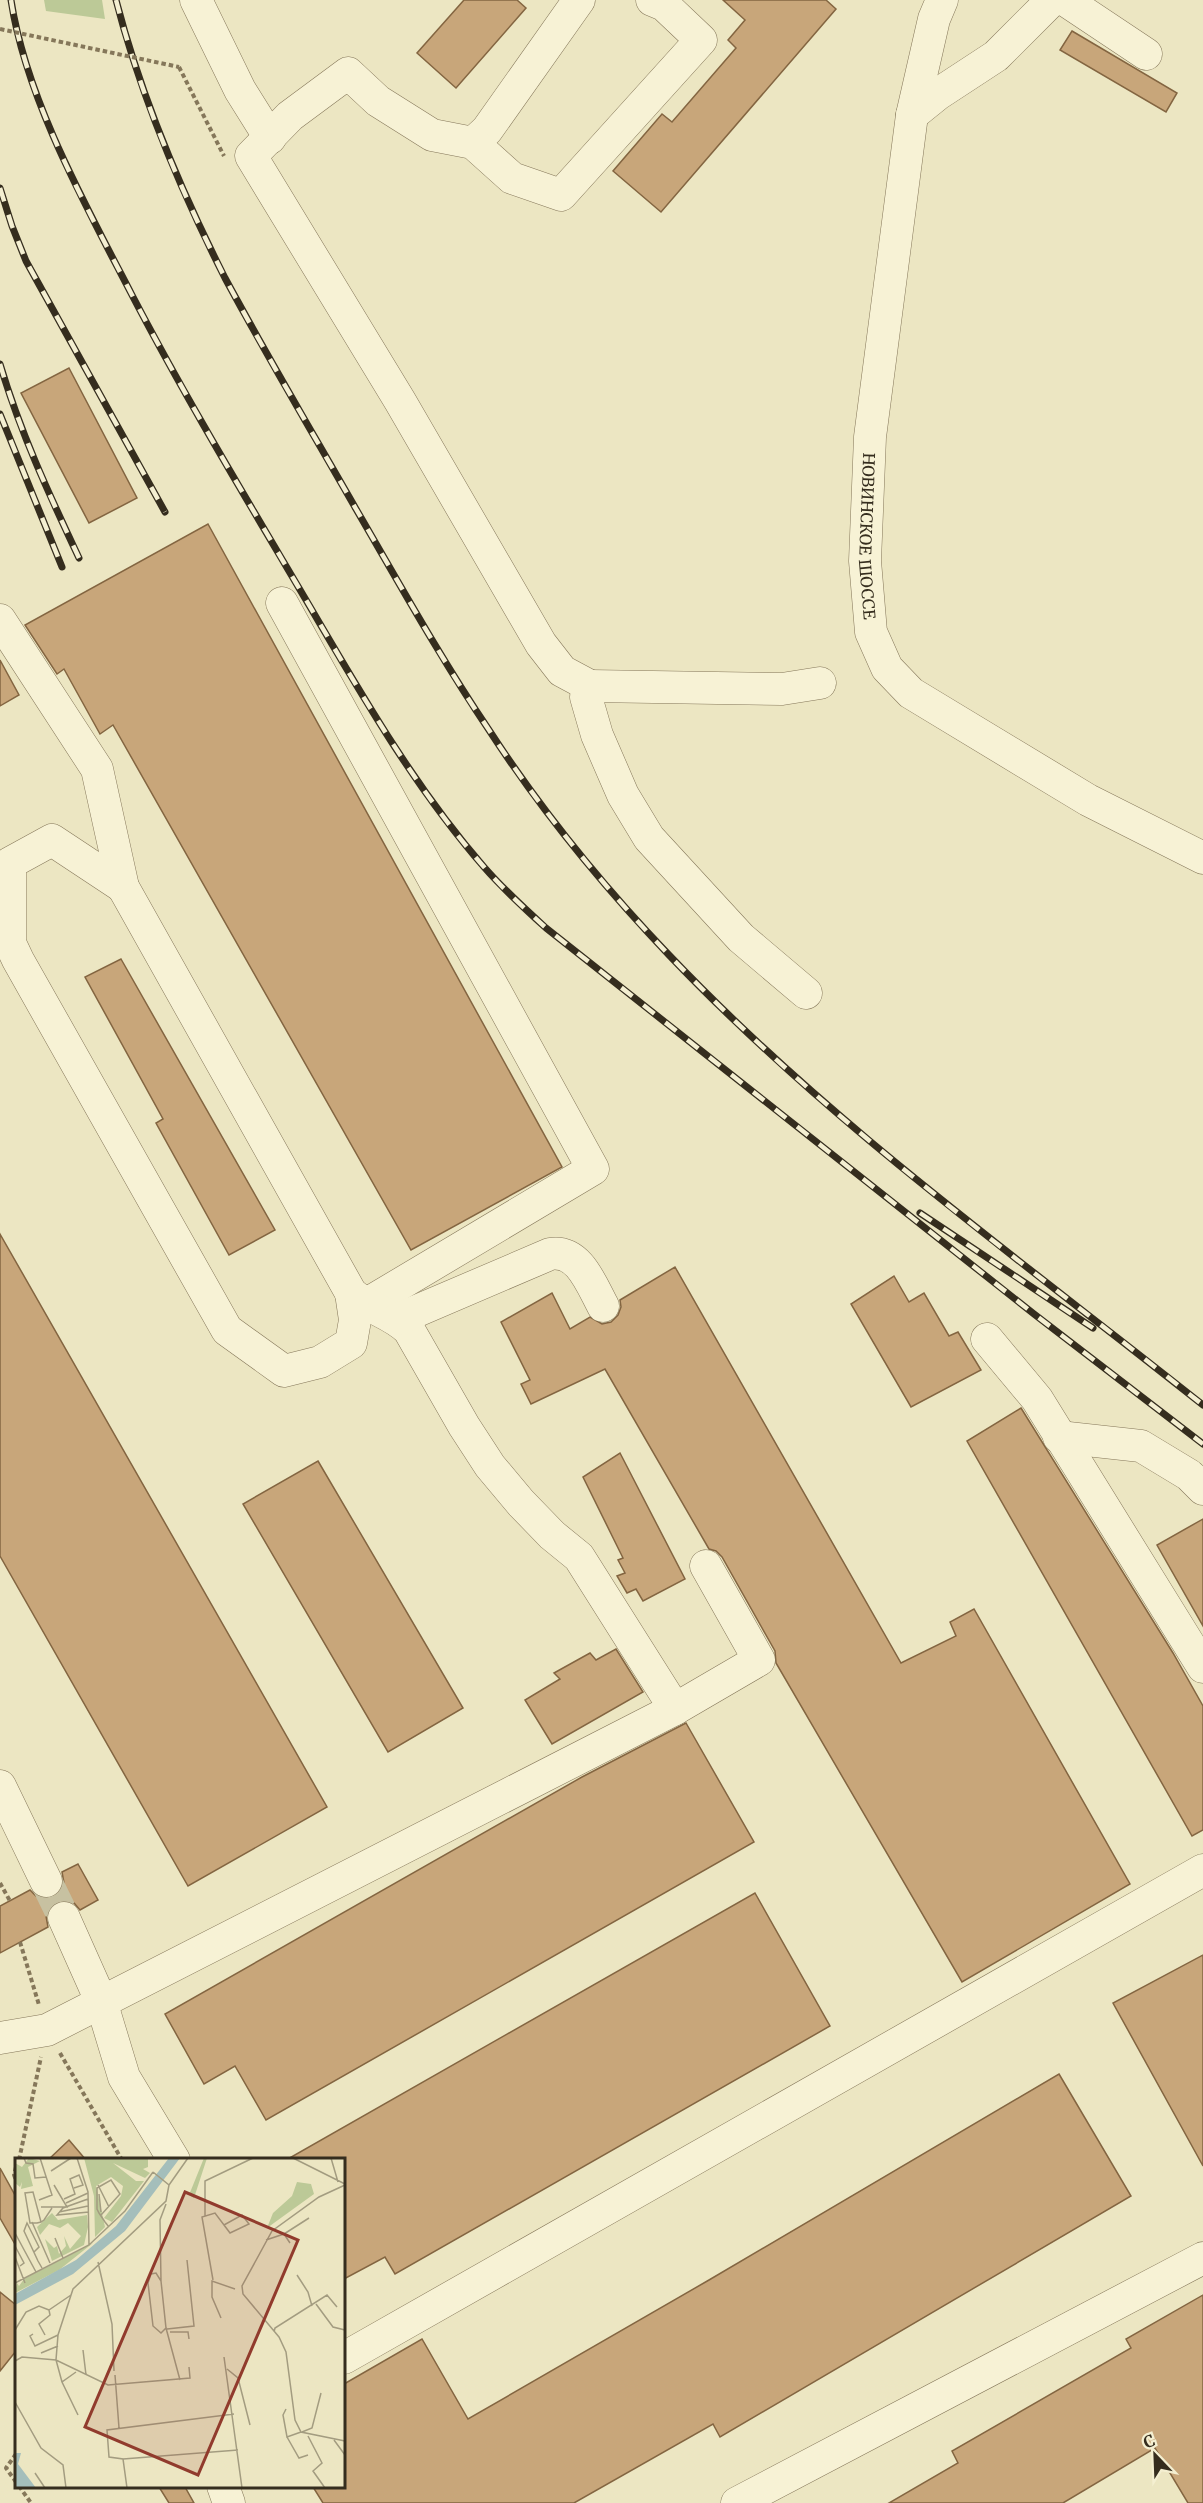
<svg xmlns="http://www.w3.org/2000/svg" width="1203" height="2503" viewBox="0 0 1203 2503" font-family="Merriweather,serif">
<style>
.green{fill:#bcc997}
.building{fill:#c8a67a;stroke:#836541;stroke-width:1.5}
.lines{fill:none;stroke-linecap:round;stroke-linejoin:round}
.minor-tunnel{stroke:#c7c1a1;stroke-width:32;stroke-dasharray:32 16;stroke-linecap:butt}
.minor-casing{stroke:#85775a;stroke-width:33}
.path{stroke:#85775a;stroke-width:4;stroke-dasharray:4.5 3;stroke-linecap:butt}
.minor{stroke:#f7f2d5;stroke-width:32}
.rail-casing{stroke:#352d1e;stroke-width:7}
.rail{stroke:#f4efd1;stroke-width:4.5;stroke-dasharray:14;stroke-linecap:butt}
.path-bridge{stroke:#85775a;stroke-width:4;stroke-dasharray:4.5 3;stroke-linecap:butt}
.labels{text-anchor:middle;stroke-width:6;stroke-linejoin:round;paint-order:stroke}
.street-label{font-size:16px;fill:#352d1e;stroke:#f4efd1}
.inset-road{fill:none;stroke:#a39c80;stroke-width:1.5}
.view{fill:#913b2d;fill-opacity:0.15;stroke:#913b2d;stroke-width:3}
.inset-edge{fill:none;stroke:#352d1e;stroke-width:3}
</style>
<rect width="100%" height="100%" fill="#ece6c2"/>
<path class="green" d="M44,0H102L105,19L46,11Z"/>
<g class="building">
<path d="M464,0H517L526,8L456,88L417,53Z"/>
<path d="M723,0H826L836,9L661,212L613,171L662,114L672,122L736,48L728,40L745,20Z"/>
<path d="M1072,31L1177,93L1166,112L1060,50Z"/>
<path d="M69,368L137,498L89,523L21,393Z"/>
<path d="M208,524L562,1167L411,1250L113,725L100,734L64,669L57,674L25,625Z"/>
<path d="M0,660L19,695L0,706Z"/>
<path d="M121,959L275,1230L229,1255L156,1123L163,1119L85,977Z"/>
<path d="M0,1234L327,1807L188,1886L0,1556Z"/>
<path d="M675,1267L901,1663L956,1636L950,1622L974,1609L1130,1884L962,1982L776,1663L775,1651L722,1557L716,1551L709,1549L605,1369L531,1404L521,1384L530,1380L501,1322L552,1293L570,1329L590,1317L602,1324L611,1322L618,1315L621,1307L620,1300Z"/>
<path d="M894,1276L909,1302L924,1293L949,1336L958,1332L981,1370L911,1407L851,1304Z"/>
<path d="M1021,1408L1173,1653L1203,1706V1830L1192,1836L967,1441Z"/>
<path d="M620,1453L685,1579L643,1601L636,1589L627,1593L617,1576L625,1573L618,1560L623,1558L583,1477Z"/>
<path d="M318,1461L463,1708L388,1752L243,1504Z"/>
<path d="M1203,1519V1626L1157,1545Z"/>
<path d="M616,1649L643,1692L552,1744L525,1700L560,1679L554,1673L590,1653L596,1660Z"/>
<path d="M686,1723L754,1842L266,2120L235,2066L204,2084L165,2014L582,1777Z"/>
<path d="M78,1864L98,1900L80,1910L74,1903L66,1900L56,1902L50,1907L46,1916L48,1927L0,1953V1906L30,1890L36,1896L44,1899L54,1897L61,1892L64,1883L62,1872Z"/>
<path d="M755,1893L830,2026L395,2274L385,2257L344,2279V2160H286Z"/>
<path d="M1203,1955V2166L1113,2003Z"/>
<path d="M1059,2074L1131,2196L720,2437L713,2424L574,2503H323L313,2487H344V2384L422,2339L468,2419L709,2280Z"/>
<path d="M69,2140L86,2160H48Z"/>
<path d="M0,2168L16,2197V2246L0,2218Z"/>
<path d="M0,2292L16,2305V2351L0,2371Z"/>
<path d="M1203,2295V2503H1188L1155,2448L1063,2503H889L958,2463L952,2451L1131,2348L1126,2339Z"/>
<path d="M159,2487H185L194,2503H169Z"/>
</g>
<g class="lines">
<path class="minor-tunnel" d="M46,1881L64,1918"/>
<defs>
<g id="minor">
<path d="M196,0L240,90L270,138"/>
<path id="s1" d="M942,0L934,19L912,115L870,437L865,561L871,632L887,668L911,693L1088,800L1203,858"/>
<path d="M1065,0L1146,54"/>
<path d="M912,115L938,94L996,56L1052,0"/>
<path d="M473,143L487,130L579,0"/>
<path d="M282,603L593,1169L365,1305"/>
<path d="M0,620L97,769L123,887L351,1293C369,1309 392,1313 409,1330L464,1426L490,1466L521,1503L552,1535L579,1557L675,1709"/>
<path d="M590,686L562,671L541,644L400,401L251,156L290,116L348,73L378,101L432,135L473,143L512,178L561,195L701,40L664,5L652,0"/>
<path d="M123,887L52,840L10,863V943L18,960L227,1330L284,1371L320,1362L351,1343L355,1320L351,1293"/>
<path d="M806,993L741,938L649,838L623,795L597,735L586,697L590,686L782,689L820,683"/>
<path d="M398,1319L550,1254C579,1249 591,1284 603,1306"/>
<path d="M987,1339L1037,1399L1203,1667"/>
<path d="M1059,1437L1141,1446L1189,1475L1203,1489"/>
<path d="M0,1786L46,1881"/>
<path d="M64,1918L101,2001L124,2077L174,2160"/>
<path d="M0,2038L47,2030L675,1709L759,1660L706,1566"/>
<path d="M344,2358L1203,1870"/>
<path d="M223,2486L229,2503"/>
<path d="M737,2503L1203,2258"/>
</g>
</defs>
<use href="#minor" class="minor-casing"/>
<g class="path">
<path d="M179,67L224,156"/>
<path d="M0,1883L10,1901"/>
<path d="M20,1942L39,2005"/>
<path d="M60,2053L122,2160"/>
<path d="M19,2160L41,2057"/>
<path d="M16,2167L14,2175L16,2180"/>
<path d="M16,2454L6,2468L16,2482"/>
<path d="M19,2486L31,2503"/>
</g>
<use href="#minor" class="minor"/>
<defs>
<g id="rail">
<path d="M11,0C26,99 86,206 132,295C183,393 240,488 296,583C354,681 409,781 484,867C503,889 525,909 546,928L1034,1314L1203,1444"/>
<path d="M116,0C141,97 180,189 225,278C267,356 312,432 356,509C399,583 441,659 489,730C541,810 603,886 669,955C830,1124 1021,1260 1203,1405"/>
<path d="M0,188L12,226L26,261L165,512"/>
<path d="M0,364C20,432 49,494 79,558"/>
<path d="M0,414L62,567"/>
<path d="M920,1213L1093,1328"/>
</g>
</defs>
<use href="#rail" class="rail-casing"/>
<use href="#rail" class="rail"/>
<path class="path-bridge" d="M0,29L179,67"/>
</g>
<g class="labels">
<g class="street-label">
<text dy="6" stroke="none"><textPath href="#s1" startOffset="543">НОВИНСКОЕ ШОССЕ</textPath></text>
</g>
</g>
<g transform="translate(15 2158)">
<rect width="330" height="330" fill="#ece6c2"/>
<path d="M14,0L25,3L13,9L18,28L6,31L7,24L5,29L0,25V5L7,9ZM133,0V9L128,11L135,15L130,20L98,5L121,23H129L97,64L89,60L106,38L108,28L96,19L81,28L90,69L80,79L79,38L69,0ZM189,0H192L179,40L174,37ZM282,24L296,26L299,36L252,70L258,55L277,38ZM37,55L43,62L72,57L73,69L69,87L37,103L30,81L39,90L42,88L44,96L51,88L49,78L55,91L66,78L53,65L45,70L34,66L25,77L22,69ZM78,85L44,112L0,135L2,125L4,128L9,121Z" fill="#bcc997"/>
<path d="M154,0H165L110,73L58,116L0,147V136L61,102L101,68ZM0,295H6L3,306L21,330H0Z" fill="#a4bebb"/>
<path class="inset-road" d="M9,0L11,5L18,6L20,20L31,19M62,0L73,34L74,87M278,0L330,26M316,0L323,24M36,13L56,0M83,27L94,49M154,27L173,0M330,27L304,39L257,73L227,128L228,136L264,179L271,194L280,262L286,274L330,283M84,36L86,54M49,41L60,36L55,21L64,17L68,27L59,30M73,41L48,50L42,57L74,54M24,42L37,37L25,0M51,45L73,35M151,46L145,62L146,123L151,170L165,222M26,49H52L39,27M44,54L73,48M86,57L105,36L96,22L82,30V51L84,55L90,64L94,69M190,58V23L238,0M17,64L35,105M26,64L18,34L10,35L15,65H22L26,64L29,62L37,50M0,75L21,114M269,76L294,60M40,80L48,100M251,82L269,76L275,85M0,88L9,105L5,108M19,94L24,89L12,65L9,73L23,103L27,110M0,99L10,125M83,104L97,166L99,213M282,117L293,134L297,148M198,122L187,59L200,55L209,67L227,57L234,66L215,75L209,67M146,123L141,115L136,116L133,125L138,168L146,175L151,170M0,125L74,87L110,53L138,14M301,146L318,169L330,172M206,160L197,139V123L220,131M152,171L179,168L172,102M0,172L11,154L24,148L34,152M155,174H173L174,181M259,174L260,170L312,137L322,149M18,176L15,178L20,188L43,177M30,177L24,166L35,157L34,152L56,137M68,192L71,217M26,195L43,188M209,199L227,330M0,203L7,199L41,202L93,227L175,220L174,209M212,211L223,220L235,267M61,214L47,224L63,257M100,217L104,270M47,224L41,202L43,177L58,131L151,43L154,27L138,14M0,244L26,290L48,307L51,330M271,251L268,257L272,279L286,274M287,274L297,270L306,235M293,278L307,305L298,313L310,330M272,279L284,300L293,297M319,282L330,297M108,301L223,292M20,315L30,330M112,330L108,301L94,299L92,272L219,256"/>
<path class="view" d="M170,34L283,82L183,317L70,269Z"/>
<rect width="330" height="330" class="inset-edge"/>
</g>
<g transform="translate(1155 2455) rotate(337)" stroke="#f4efd1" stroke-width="4.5" paint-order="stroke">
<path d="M0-4.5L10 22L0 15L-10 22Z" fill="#352d1e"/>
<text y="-9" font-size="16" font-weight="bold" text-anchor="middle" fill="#352d1e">С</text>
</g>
</svg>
